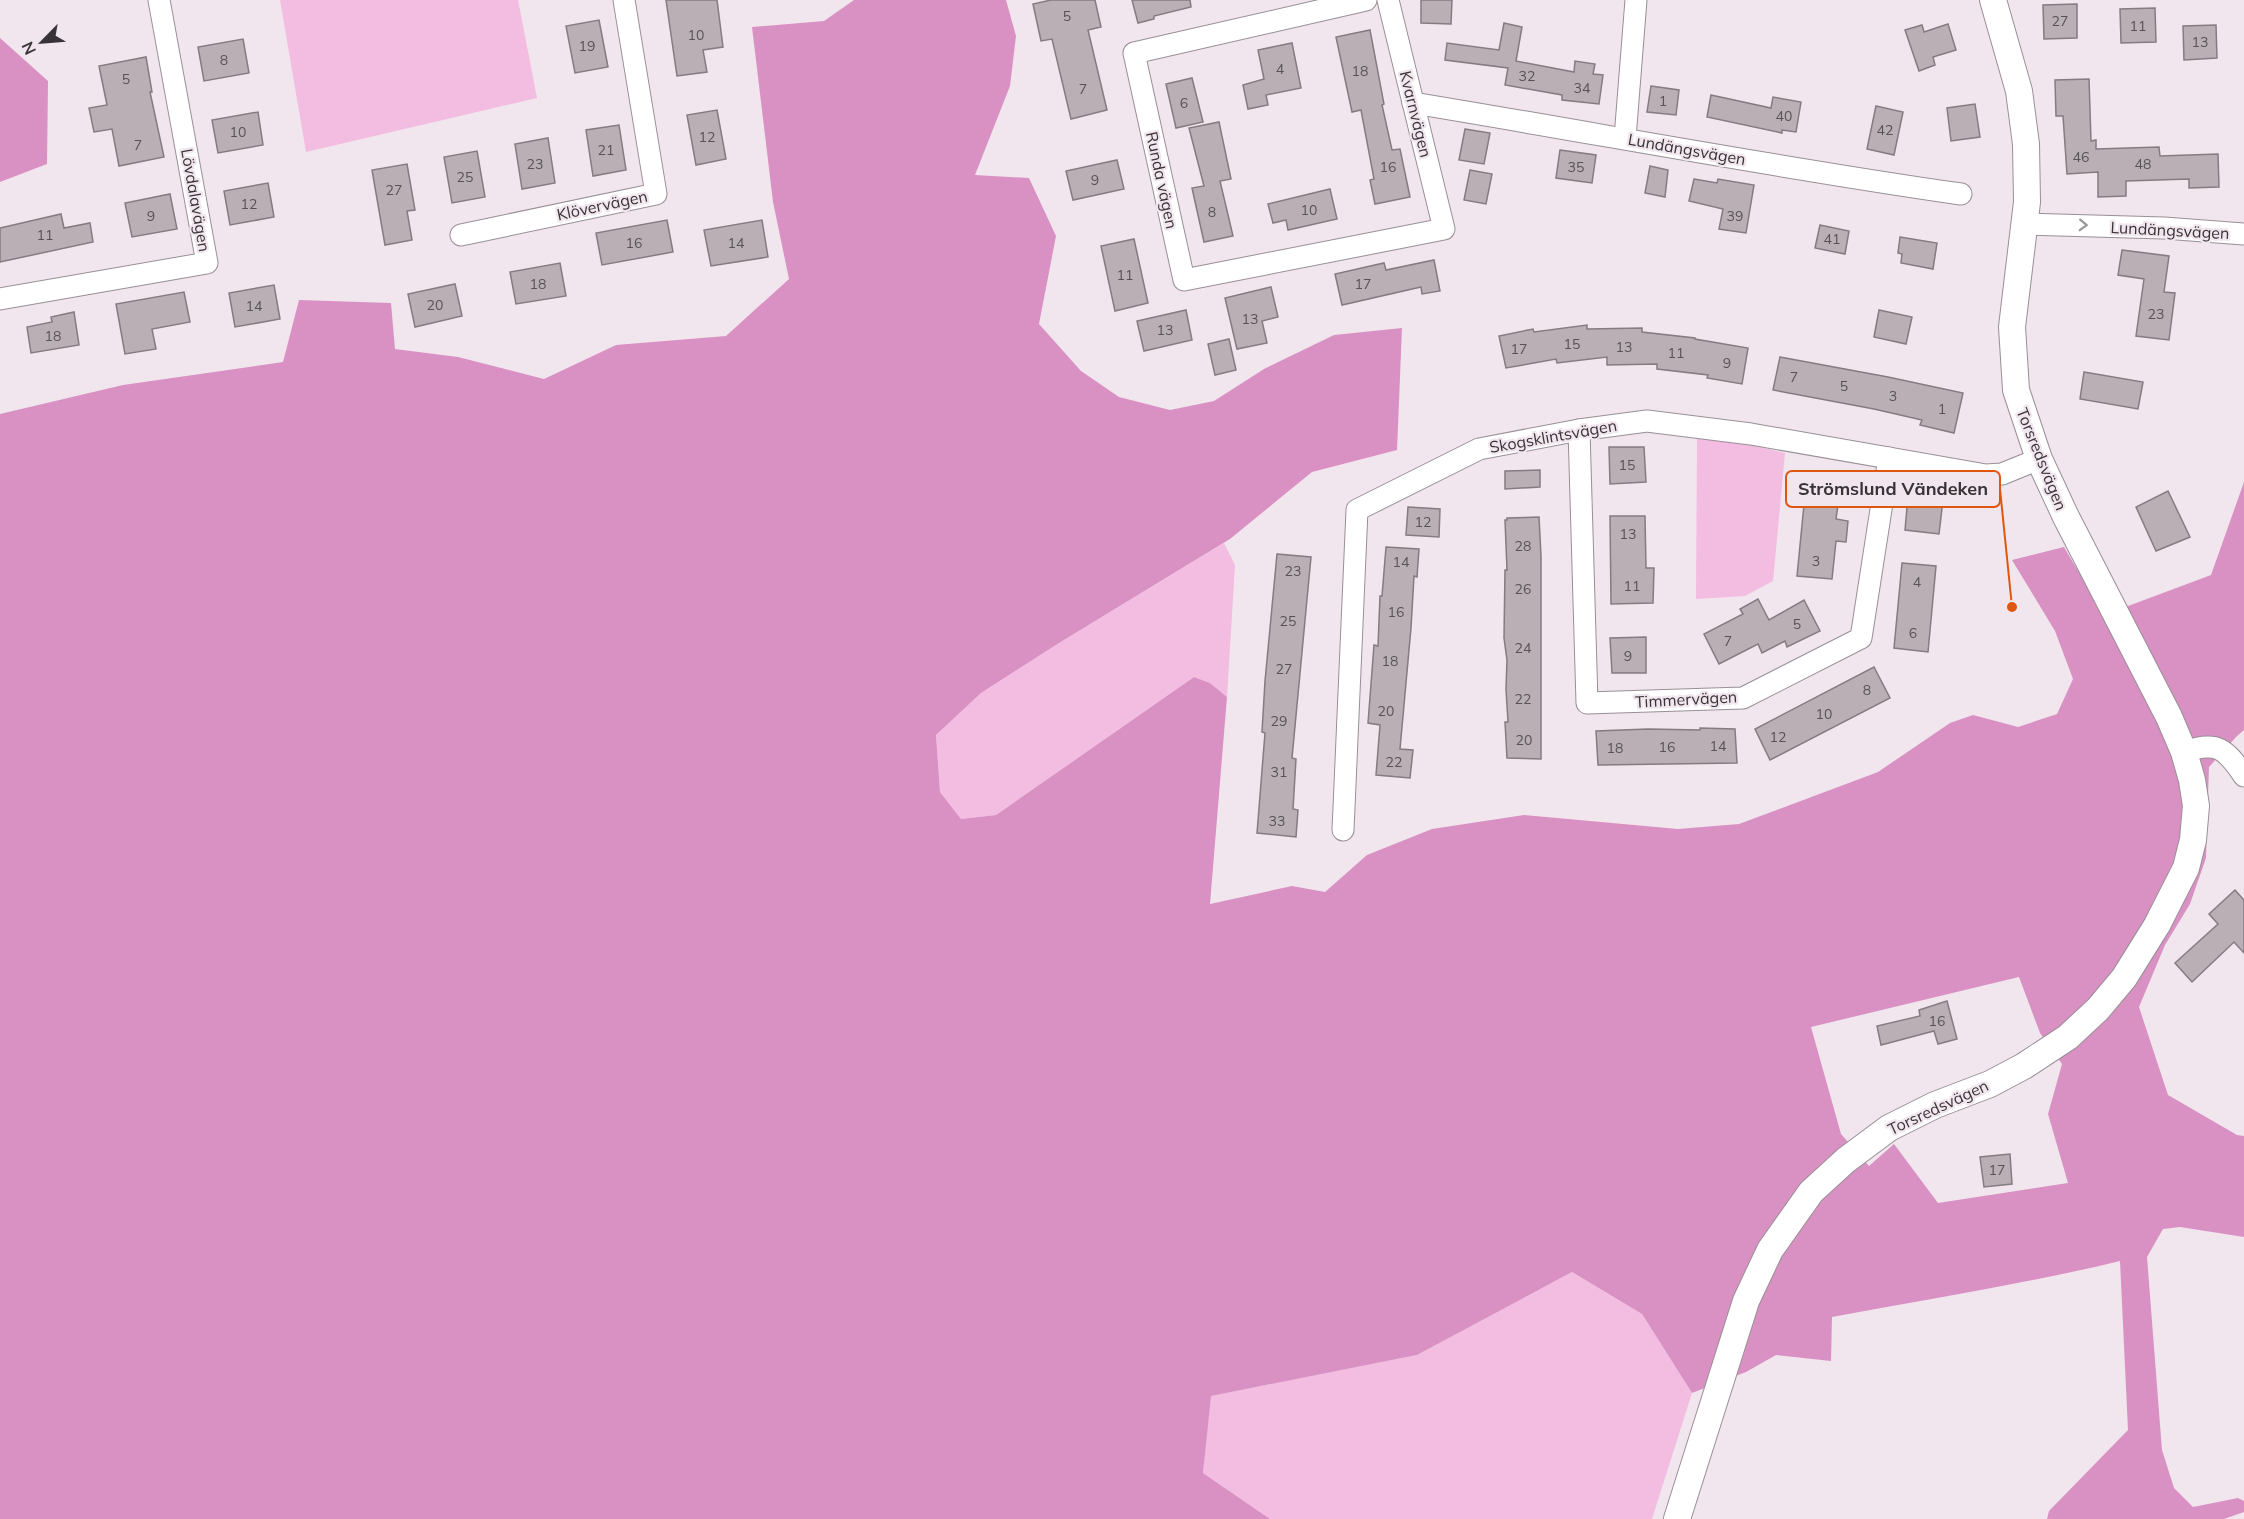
<svg xmlns="http://www.w3.org/2000/svg" width="2244" height="1519" viewBox="0 0 2244 1519" font-family="Mulish,sans-serif">
<style>
.green{fill:#f3bce1}
.forest{fill:#d991c4;fill-rule:evenodd}
.building{fill:#b9afb5;stroke:#857b81;stroke-width:1.5}
.lines{fill:none;stroke-linecap:round;stroke-linejoin:round}
.minor-casing{stroke:#998f96;stroke-width:23}
.tertiary-casing{stroke:#998f96;stroke-width:28}
.minor{stroke:#fff;stroke-width:21}
.tertiary{stroke:#fff;stroke-width:26}
.oneway{stroke:#9b999a}
.labels{text-anchor:middle;stroke-width:4.5;stroke-linejoin:round;paint-order:stroke}
.number-label{font-size:14px;fill:#585256}
.street-label{font-size:16px;fill:#373336;stroke:#f1e6ed}
.leader{fill:none;stroke:#df570e;stroke-width:2}
.callout-dot{fill:#df570e;stroke:#f1e6ed;stroke-width:2}
.callout{fill:#f1e6ed;stroke:#df570e;stroke-width:2}
.callout-label{font-size:18px;text-anchor:middle;font-weight:bold;fill:#373336}
</style>
<rect width="100%" height="100%" fill="#f1e6ed"/>
<g class="green">
<path d="M280,0H518L537,98L306,152Z"/>
<path d="M1697,437L1748,444L1785,453L1773,581L1745,596L1696,599Z"/>
<path d="M1224,543L1235,565L1227,697L1210,683L1194,677L996,815L961,819L940,792L936,735L981,693L1059,643Z"/>
<path d="M1572,1272L1642,1314L1692,1393L1652,1519H1270L1203,1473L1210,1396L1417,1355Z"/>
</g>
<g class="forest">
<path d="M854,0H1006L1016,36L1010,86L975,175L1029,178L1056,236L1039,324L1081,371L1119,397L1170,410L1214,401L1264,369L1334,335L1402,328L1397,450L1312,472L1230,539L1059,643L981,693L936,735L940,792L961,819L996,815L1194,677L1210,683L1227,697L1210,904L1292,886L1325,892L1367,855L1432,829L1524,815L1678,829L1739,824L1878,772L1950,723L1973,715L2018,727L2057,714L2073,679L2055,631L2012,560L2064,547L2104,615L2211,575L2244,482V730L2237,736L2209,767L2206,858L2190,904L2165,945L2139,1007L2168,1095L2237,1135L2244,1136V1237L2180,1227L2163,1229L2147,1257L2162,1450L2174,1488L2193,1507L2238,1498L2244,1501V1512L2224,1519H2047L2049,1511L2128,1430L2120,1261C2025,1284 1928,1299 1832,1317L1831,1361L1776,1355L1746,1372L1692,1393L1642,1314L1572,1272L1417,1355L1211,1396L1203,1473L1270,1519H0V414L123,385L283,362L299,300L391,303L395,349L458,357L544,379L616,345L726,336L789,279L773,202L752,27L824,21ZM2019,977L2040,1033L2062,1064L2048,1114L2068,1183L1938,1203L1894,1144L1869,1166L1841,1134L1811,1027Z"/>
<path d="M0,38L48,81L47,164L0,182Z"/>
</g>
<g class="building">
<path d="M666,0H717L723,47L703,50L707,72L677,76Z"/>
<path d="M1051,0H1095L1101,27L1088,30L1107,110L1071,119L1052,39L1041,41L1033,4Z"/>
<path d="M1132,0H1190L1191,7L1154,16V19L1138,23Z"/>
<path d="M1421,0H1452L1451,24L1421,23Z"/>
<path d="M2077,4V38L2044,39L2043,5Z"/>
<path d="M2155,8L2156,42L2121,43L2120,9Z"/>
<path d="M599,20L608,67L575,73L566,26Z"/>
<path d="M1504,23L1522,27L1516,61L1574,72L1575,61L1595,64L1593,74L1603,75L1599,104L1562,100V95L1505,85L1508,68L1445,60L1447,43L1499,50Z"/>
<path d="M1948,24L1956,50L1933,57L1935,65L1919,71L1905,30L1922,25L1924,32Z"/>
<path d="M2216,25L2217,58L2184,60L2183,26Z"/>
<path d="M1370,30L1384,104L1382,105L1392,150L1400,149L1410,197L1375,204L1370,180L1374,179L1361,110L1352,112L1336,37Z"/>
<path d="M243,39L249,73L204,81L198,47Z"/>
<path d="M1292,43L1301,88L1266,95L1268,105L1248,109L1243,85L1264,79L1258,50Z"/>
<path d="M146,57L152,92H150L164,157L119,166L112,129L94,132L89,108L107,105L99,66Z"/>
<path d="M1192,78L1203,122L1176,128L1166,84Z"/>
<path d="M2089,79L2091,141L2096,140V149L2159,147L2160,156L2218,154L2219,187L2189,188V179L2126,181V196L2098,197V172L2067,174L2063,116H2056L2055,80Z"/>
<path d="M1651,86L1679,90L1676,115L1647,112Z"/>
<path d="M1711,95L1771,108L1773,97L1801,102L1796,132L1782,130V133L1707,117Z"/>
<path d="M1975,104L1980,137L1951,141L1947,108Z"/>
<path d="M1876,106L1903,112L1894,155L1867,149Z"/>
<path d="M717,110L726,159L696,165L687,115Z"/>
<path d="M258,112L263,145L218,153L212,120Z"/>
<path d="M1219,122L1231,179L1220,181L1233,236L1204,242L1192,188L1204,186L1189,128Z"/>
<path d="M619,125L626,170L593,176L586,130Z"/>
<path d="M1465,129L1490,133L1484,164L1459,160Z"/>
<path d="M548,138L555,183L522,189L515,144Z"/>
<path d="M1560,150L1596,155L1592,183L1556,178Z"/>
<path d="M477,151L485,197L452,203L444,157Z"/>
<path d="M1117,160L1124,189L1073,200L1066,171Z"/>
<path d="M407,164L415,210L407,211L412,240L385,245L372,170Z"/>
<path d="M1650,166L1668,170L1665,197L1645,193Z"/>
<path d="M1470,170L1492,174L1486,204L1464,200Z"/>
<path d="M1694,179L1717,183L1718,179L1754,185L1746,233L1719,229L1723,209L1689,201Z"/>
<path d="M268,183L274,217L230,225L224,191Z"/>
<path d="M1330,189L1337,219L1288,230L1286,220L1273,223L1268,204Z"/>
<path d="M170,194L177,229L132,237L125,203Z"/>
<path d="M61,214L64,228L90,223L93,242L0,262V228Z"/>
<path d="M667,220L673,252L602,265L596,233Z"/>
<path d="M762,220L768,257L711,266L704,230Z"/>
<path d="M1820,225L1849,231L1845,254L1815,248Z"/>
<path d="M1900,237L1937,243L1933,269L1901,263L1902,254L1898,253Z"/>
<path d="M1134,239L1148,303L1115,311L1101,246Z"/>
<path d="M2122,250L2169,256L2164,292L2175,293L2169,340L2136,336L2144,279L2118,275Z"/>
<path d="M1434,260L1440,291L1422,294L1421,287L1342,305L1335,274L1384,263L1386,270Z"/>
<path d="M560,263L566,296L516,304L510,272Z"/>
<path d="M455,284L462,316L415,327L408,294Z"/>
<path d="M274,285L280,319L235,327L229,293Z"/>
<path d="M1271,287L1278,317L1262,321L1267,343L1237,349L1225,298Z"/>
<path d="M184,292L190,322L152,329L156,349L125,354L116,304Z"/>
<path d="M1186,310L1192,340L1144,351L1137,321Z"/>
<path d="M1879,310L1912,317L1906,344L1874,337Z"/>
<path d="M74,312L79,345L31,353L27,327L52,322L51,317Z"/>
<path d="M1587,325V329L1642,328V332L1695,338V339L1748,348L1742,384L1707,378L1708,375L1657,369V364L1607,365V357L1557,363L1556,359L1506,368L1499,336L1533,329L1534,332Z"/>
<path d="M1229,339L1236,370L1215,375L1208,344Z"/>
<path d="M1780,357L1888,377L1963,393L1954,433L1920,425L1922,420L1874,409L1773,390Z"/>
<path d="M2084,372L2143,382L2138,409L2080,399Z"/>
<path d="M1609,447H1644L1646,482L1610,484Z"/>
<path d="M1540,470V487L1505,489V471Z"/>
<path d="M1807,474L1842,477L1836,519L1848,521L1846,542L1836,541L1832,579L1797,576Z"/>
<path d="M2168,491L2190,537L2156,551L2136,507Z"/>
<path d="M1908,496L1943,500L1939,534L1905,530Z"/>
<path d="M1408,507L1440,509L1439,537L1406,535Z"/>
<path d="M1610,516H1645L1646,568H1654L1653,603L1611,604Z"/>
<path d="M1539,517L1541,556V759L1507,758L1505,722H1508L1506,689L1507,660L1504,638L1505,570H1507L1505,520H1507V518Z"/>
<path d="M1386,547L1419,549L1417,577L1414,576L1411,628L1400,749L1413,750L1410,778L1376,775L1380,725L1368,723L1374,645L1378,646L1380,596H1382Z"/>
<path d="M1277,554L1311,557L1292,758L1296,759L1293,809L1298,810L1296,837L1257,833L1265,733L1262,732L1265,681Z"/>
<path d="M1902,563L1936,566L1928,652L1894,648Z"/>
<path d="M1758,599L1769,620L1804,600L1820,631L1787,647L1785,641L1762,653L1758,644L1719,664L1704,634L1743,614L1740,609Z"/>
<path d="M1646,637V673H1612L1610,638Z"/>
<path d="M1874,667L1890,698L1770,760L1755,729Z"/>
<path d="M1700,728L1735,729L1737,763L1598,765L1596,731L1648,729L1700,730Z"/>
<path d="M2235,890L2244,900V953L2234,942L2192,982L2175,963L2218,924L2209,914Z"/>
<path d="M1947,1001L1957,1039L1938,1044L1934,1031L1881,1045L1877,1026L1920,1016L1919,1010Z"/>
<path d="M2010,1154L2012,1184L1984,1187L1980,1157Z"/>
</g>
<g class="lines">
<defs>
<g id="minor">
<path d="M1366,0L1134,53L1184,280L1444,229L1388,0"/>
<path d="M1413,103C1596,133 1778,168 1961,194"/>
<path d="M1625,138L1636,0"/>
<path d="M2025,224L2164,228L2244,234"/>
<path d="M461,235L656,194L624,0"/>
<path d="M0,299L207,263L159,0"/>
<path d="M1579,430L1587,703L1743,698L1861,638L1889,458"/>
<path d="M2184,752C2217,740 2226,749 2244,776"/>
<path d="M1343,830L1357,510L1479,449L1579,430L1647,421L1751,434L1986,475L2002,474L2039,459"/>
</g>
<path id="tertiary" d="M1677,1519L1746,1301L1770,1250L1811,1192L1846,1160L1889,1128L1935,1105L1990,1084L2024,1066L2068,1037L2098,1009L2124,978L2157,925L2186,868L2193,840L2196,806L2192,780L2184,752L2169,717L2066,517L2039,459L2016,390L2012,327L2027,202L2026,144L2019,91L1993,0"/>
</defs>
<use href="#minor" class="minor-casing"/>
<use href="#tertiary" class="tertiary-casing"/>
<use href="#minor" class="minor"/>
<use href="#tertiary" class="tertiary"/>
</g>
<defs><path id="oneway-chevron" d="M-2-3.5L2.5 0L-2 3.5" fill="none" stroke-width="1.6" stroke-linecap="round" stroke-linejoin="round" transform="scale(1.5)"/></defs>
<use class="oneway" href="#oneway-chevron" transform="translate(2083 225) rotate(2)"/>
<g class="labels">
<g class="number-label">
<text x="1067" y="21">5</text>
<text x="2060" y="26">27</text>
<text x="2138" y="31">11</text>
<text x="696" y="40">10</text>
<text x="2200" y="47">13</text>
<text x="587" y="51">19</text>
<text x="224" y="65">8</text>
<text x="1280" y="74">4</text>
<text x="1360" y="76">18</text>
<text x="1527" y="81">32</text>
<text x="126" y="84">5</text>
<text x="1582" y="93">34</text>
<text x="1083" y="94">7</text>
<text x="1663" y="106">1</text>
<text x="1184" y="108">6</text>
<text x="1784" y="121">40</text>
<text x="1885" y="135">42</text>
<text x="238" y="137">10</text>
<text x="707" y="142">12</text>
<text x="138" y="150">7</text>
<text x="606" y="155">21</text>
<text x="2081" y="162">46</text>
<text x="535" y="169">23</text>
<text x="2143" y="169">48</text>
<text x="1388" y="172">16</text>
<text x="1576" y="172">35</text>
<text x="465" y="182">25</text>
<text x="1095" y="185">9</text>
<text x="394" y="195">27</text>
<text x="249" y="209">12</text>
<text x="1309" y="215">10</text>
<text x="1212" y="217">8</text>
<text x="151" y="221">9</text>
<text x="1735" y="221">39</text>
<text x="45" y="240">11</text>
<text x="1832" y="244">41</text>
<text x="634" y="248">16</text>
<text x="736" y="248">14</text>
<text x="1125" y="280">11</text>
<text x="538" y="289">18</text>
<text x="1363" y="289">17</text>
<text x="435" y="310">20</text>
<text x="254" y="311">14</text>
<text x="2156" y="319">23</text>
<text x="1250" y="324">13</text>
<text x="1165" y="335">13</text>
<text x="53" y="341">18</text>
<text x="1572" y="349">15</text>
<text x="1624" y="352">13</text>
<text x="1519" y="354">17</text>
<text x="1676" y="358">11</text>
<text x="1727" y="368">9</text>
<text x="1794" y="382">7</text>
<text x="1844" y="391">5</text>
<text x="1893" y="401">3</text>
<text x="1942" y="414">1</text>
<text x="1627" y="470">15</text>
<text x="1423" y="527">12</text>
<text x="1628" y="539">13</text>
<text x="1523" y="551">28</text>
<text x="1816" y="566">3</text>
<text x="1401" y="567">14</text>
<text x="1293" y="576">23</text>
<text x="1917" y="587">4</text>
<text x="1632" y="591">11</text>
<text x="1523" y="594">26</text>
<text x="1396" y="617">16</text>
<text x="1288" y="626">25</text>
<text x="1797" y="629">5</text>
<text x="1913" y="638">6</text>
<text x="1728" y="646">7</text>
<text x="1523" y="653">24</text>
<text x="1628" y="661">9</text>
<text x="1390" y="666">18</text>
<text x="1284" y="674">27</text>
<text x="1867" y="695">8</text>
<text x="1523" y="704">22</text>
<text x="1386" y="716">20</text>
<text x="1824" y="719">10</text>
<text x="1279" y="726">29</text>
<text x="1778" y="742">12</text>
<text x="1524" y="745">20</text>
<text x="1718" y="751">14</text>
<text x="1667" y="752">16</text>
<text x="1615" y="753">18</text>
<text x="1394" y="767">22</text>
<text x="1279" y="777">31</text>
<text x="1277" y="826">33</text>
<text x="1937" y="1026">16</text>
<text x="1997" y="1175">17</text>
</g>
<g class="street-label">
<text transform="translate(1416 114) rotate(76)" y="6">Kvarnvägen</text>
<text transform="translate(1687 149) rotate(10)" y="6">Lundängsvägen</text>
<text transform="translate(1162 180) rotate(78)" y="6">Runda vägen</text>
<text transform="translate(196 200) rotate(80)" y="6">Lövdalavägen</text>
<text transform="translate(602 205) rotate(-12)" y="6">Klövervägen</text>
<text transform="translate(2170 230) rotate(3)" y="6">Lundängsvägen</text>
<text transform="translate(1553 436) rotate(-10)" y="6">Skogsklintsvägen</text>
<text transform="translate(2042 459) rotate(68)" y="6">Torsredsvägen</text>
<text transform="translate(1686 699) rotate(-3)" y="6">Timmervägen</text>
<text transform="translate(1938 1107) rotate(-25)" y="6">Torsredsvägen</text>
</g>
</g>
<path class="leader" d="M2012 607L2000 489"/>
<circle class="callout-dot" cx="2012" cy="607" r="6"/>
<rect class="callout" x="1786" y="471" width="214" height="36" rx="6"/>
<g class="callout-label">
<text x="1893" y="495">Strömslund Vändeken</text>
</g>
<g transform="translate(42 42) rotate(245)" stroke="#f1e6ed" stroke-width="4.5" paint-order="stroke">
<path d="M0-4.5L10 22L0 15L-10 22Z" fill="#373336"/>
<text y="-9" font-size="16" font-weight="bold" text-anchor="middle" fill="#373336">N</text>
</g>
</svg>
